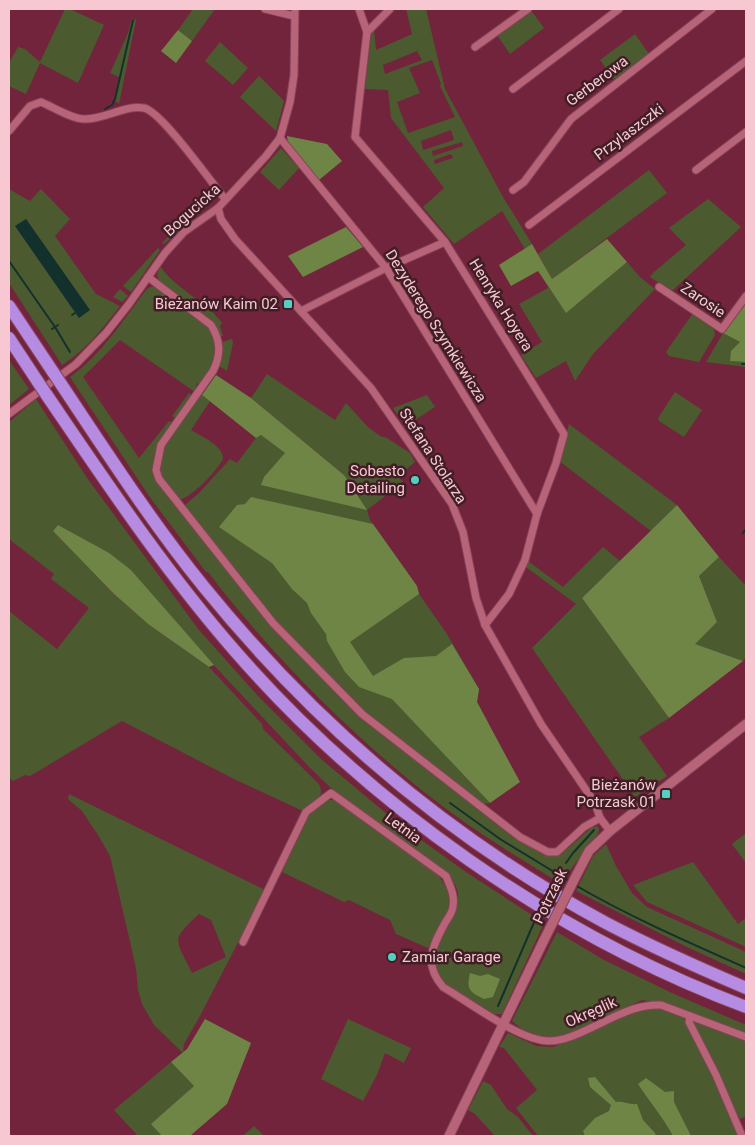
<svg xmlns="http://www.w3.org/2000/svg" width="755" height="1145" viewBox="0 0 755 1145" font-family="Roboto,sans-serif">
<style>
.green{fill:#4b5b2f;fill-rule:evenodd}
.forest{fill:#6e8546}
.water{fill:#12312d}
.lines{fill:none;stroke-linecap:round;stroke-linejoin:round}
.stream{stroke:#12312d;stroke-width:2}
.minor-casing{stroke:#87435a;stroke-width:9}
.tertiary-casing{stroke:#87435a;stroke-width:11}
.motorway-casing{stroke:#87435a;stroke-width:14}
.minor{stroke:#b86478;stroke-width:7}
.tertiary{stroke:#b86478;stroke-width:9}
.motorway{stroke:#b58ce1;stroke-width:12}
.tertiary-bridge-casing{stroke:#87435a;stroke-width:11;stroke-linecap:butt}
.motorway-bridge-casing{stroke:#87435a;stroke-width:14;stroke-linecap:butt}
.tertiary-bridge{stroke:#b86478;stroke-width:9}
.motorway-bridge{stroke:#b58ce1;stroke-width:12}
.poi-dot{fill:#57cec1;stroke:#401e26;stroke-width:2}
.labels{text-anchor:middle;stroke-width:5;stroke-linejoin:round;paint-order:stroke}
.street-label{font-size:15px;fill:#f7c8d1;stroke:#401e26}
.poi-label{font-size:15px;fill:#f7c8d1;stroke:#401e26;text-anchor:end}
</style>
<rect width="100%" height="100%" fill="#71243b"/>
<g class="green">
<path d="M65,9H70L104,25L78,83L40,63L26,94L9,86V63L18,47L25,49L40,62Z"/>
<path d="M193,9H215L192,41L178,30Z"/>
<path d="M406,9H426L445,89L503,197L532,244L525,249L502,211L454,244L423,207L444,188L391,118L388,90L365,89L371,33L374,29L376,50L412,34ZM417,51L422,60L385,74L383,65ZM432,60L441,84L440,86L455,117L408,133L397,102L420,93L409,68ZM451,130L454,140L423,150L421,141ZM462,142L463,146L433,156L432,151ZM451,154L453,158L435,164L434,160Z"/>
<path d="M530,9L544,28L510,54L497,35L515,21L518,22L522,18V16Z"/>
<path d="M132,18L136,20L119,104L114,100L119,77L110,73L128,33Z"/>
<path d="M635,34L649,54L615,80L600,60Z"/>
<path d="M220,42L248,68L233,85L205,61Z"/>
<path d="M259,76L284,101L276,131L240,97Z"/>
<path d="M281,148L299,168L279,190L260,172Z"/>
<path d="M649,170L667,193L552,279L538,254Z"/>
<path d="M9,189L30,201L41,189L70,219L55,236L96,294L120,306C103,328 86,350 62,365L9,283ZM26,219L89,310L79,317L16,227Z"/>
<path d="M212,192L214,196V200L164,244L162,243Z"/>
<path d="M708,199L741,227L672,291L650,277L653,273L686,245L669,228Z"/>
<path d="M158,248L160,250L131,292L123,286Z"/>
<path d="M627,262L640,277L655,289L593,354L575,381L566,361L536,378L521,355L542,342L519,304L548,288L546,284L566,312Z"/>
<path d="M160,266C176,290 206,300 222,323L220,326L223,336H220C207,313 180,297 159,280L157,275Z"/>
<path d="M155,286L208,327L212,333L216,343V354L214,364L201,385L197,383L196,386L199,388L195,392L120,340L83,377L139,458L169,421L173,423C158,444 145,461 160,486L239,585L361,717L508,833C520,841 544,857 559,856L591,828L598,826L599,830L597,835L571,869L563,885C515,856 468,827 424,792C344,728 269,652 208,572H206L149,496L70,377C102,354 123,320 146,290L150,287Z"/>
<path d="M120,289L128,296L122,302L113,297Z"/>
<path d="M693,313L714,329L715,335L699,362L669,356L666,352Z"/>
<path d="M723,333L740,342L730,361L746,362V367L706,362Z"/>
<path d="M232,339L233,343L227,371L219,366L223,353L222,342Z"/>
<path d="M9,360L29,389L9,405Z"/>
<path d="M267,374L335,420L346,403L368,427L380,436L387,438L410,453L415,462L398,476L403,482L367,510L370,520L417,586L419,594L447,634L479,689L477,702L488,722L445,755L490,803L483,804L359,709C351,697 340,682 327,675L275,622L185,507L186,504L199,493L230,459L237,463L256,438L261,435L285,453L344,475L251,398Z"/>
<path d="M203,390L204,391L202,395L210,401L191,430C201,436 224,446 223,459C217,471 192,497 179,500L164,480L161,472L160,464L163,448Z"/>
<path d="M675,392L702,410L684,437L659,421L658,418Z"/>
<path d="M189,393L192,396L176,419L172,416Z"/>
<path d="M427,395L435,407L406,426L393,408Z"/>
<path d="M36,399L87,478L199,630L258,696L321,759L399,824L466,872L544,923L502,1014H494L444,984L435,971L434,955L437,946L457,906L458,893L456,886L448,877L425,857L331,788L310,768L195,645L131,570L58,525L53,531L113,593L148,624L209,667L262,724L263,729L319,784C326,800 313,799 305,812L234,779L122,721L30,776L25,775L13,781L9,778V611L57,649L89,608L51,579L54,574L9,539V422Z"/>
<path d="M569,424L677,505L651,531L559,461Z"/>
<path d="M603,547L620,561L582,598L669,718L639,737L667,776L635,797L532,648L576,604L526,567L528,561L563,587Z"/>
<path d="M719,557L746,586V657L743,661L694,644L717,622L699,576Z"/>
<path d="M69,794L265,890L200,1016L184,1044L183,1053L154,1025L142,1004L138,990L136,969L132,950L110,856L98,835L82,811L68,799ZM199,914L211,920L226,957L192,973C175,938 170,941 199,914Z"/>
<path d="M326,800H335L432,869C463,900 446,916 428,948L396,934L390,920L349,900L344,902L282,872L311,811Z"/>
<path d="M746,833V863L732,844Z"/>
<path d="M606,844L616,866L632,893L647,907L746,952V974L689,948L576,891L593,856Z"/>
<path d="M693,862L738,924L746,918V947L647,902L633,885Z"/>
<path d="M557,932L604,960L672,993L746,1025V1035L661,1003L642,1000L575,1031L555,1038L540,1036L522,1029L512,1021Z"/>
<path d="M648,1006L661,1007L683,1016L704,1056L740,1136H538L516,1108L537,1090L504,1048L499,1047L508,1033L537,1046L553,1047Z"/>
<path d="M348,1019L411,1048L404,1063L385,1053L377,1075L363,1101L321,1079Z"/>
<path d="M696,1021L746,1039V1116L740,1119L693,1023Z"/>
<path d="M171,1062L194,1086L152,1124L162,1136H138L114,1110Z"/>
<path d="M483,1081L491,1085L507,1109L518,1117L533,1136H495L475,1114L468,1110Z"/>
<path d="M254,1126L264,1136H243Z"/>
</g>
<g class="forest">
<path d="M178,30L192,41L176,63L161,51Z"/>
<path d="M287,136L327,144L342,161L319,180L288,144Z"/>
<path d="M346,227L363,247L303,277L288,256Z"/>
<path d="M607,239L627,262L566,313L538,271L511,286L499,265L532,244L552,279Z"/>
<path d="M746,301V362L730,361L731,351L740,342L723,333Z"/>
<path d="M216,375L251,398L344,475L367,510L261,485L264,477L285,453L261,435L256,438L202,395Z"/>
<path d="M251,497L373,524L417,586L419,594L350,642L373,676L404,658L436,656L452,644L479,689L477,702L520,782L490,803L392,699L359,687L345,672L327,641L326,634L311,613L307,603L292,589L272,563L219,527L237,505L245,504Z"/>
<path d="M677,505L719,557L699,576L717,622L695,644L743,661L669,718L582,598Z"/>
<path d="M58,525L109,553L131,570L214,665L209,667L148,624L113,593L53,531Z"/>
<path d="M470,973L480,976L488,974L500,979L493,997L484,999C470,992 466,990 470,973Z"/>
<path d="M205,1019L251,1043L227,1104L190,1136H162L151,1124L194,1086L171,1062L187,1049Z"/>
<path d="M595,1077L616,1102C624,1101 629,1105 637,1104L643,1120L655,1133L656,1136H585L583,1131L595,1118L609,1111L611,1105L590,1087L588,1078Z"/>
<path d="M646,1078L665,1092L674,1091V1102L691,1136H672V1134C662,1116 649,1101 638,1084Z"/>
</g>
<path class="water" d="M26,219L90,310L79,318L15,226Z"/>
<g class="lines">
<g class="stream">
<path d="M105,109L112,105L115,99L133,20"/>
<path d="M9,261L55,327L70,352"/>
<path d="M72,315L75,313"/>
<path d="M52,329L58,325"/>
<path d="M742,364H746"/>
<path d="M743,533L746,529"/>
<path d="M450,803L500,839L569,881"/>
<path d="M566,863L573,853L594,830"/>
<path d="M575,885C630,917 688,942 746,968"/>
<path d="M498,1006L535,920"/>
</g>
<defs>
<g id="minor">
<path d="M265,9L294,16"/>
<path d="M359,9L367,32L355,137L445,242L564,434L556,463L537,514L525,560L509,594L485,625"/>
<path d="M367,32L390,9"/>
<path d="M475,47L528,9"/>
<path d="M513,89L619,9"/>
<path d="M9,131L30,106L41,102C53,107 72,119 84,119C104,120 123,105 144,108C161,111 211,182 225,199"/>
<path d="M280,138L386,268L537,514"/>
<path d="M696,170L746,132"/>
<path d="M513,190L524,182L571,119L712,9"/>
<path d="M218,208L221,219L235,239L371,388L452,504L463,532L476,598L485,625L541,724L595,803L600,818L610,831"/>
<path d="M529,225L746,61"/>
<path d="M148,277L211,325C221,341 221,355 213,371L161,445L156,470L159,479L273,623L362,714L520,837L548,852H557L584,827L600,818"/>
<path d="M659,287L722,329L746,296"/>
<path d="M301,311L386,268L445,242"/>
<path d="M9,414L76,364L106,333L129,304L165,253L184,232L218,208L266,156L280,138L290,102L294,75L295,9"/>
<path d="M243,942L306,812L331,793L446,876C450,886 455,895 453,906C453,912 448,918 445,923C432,947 423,964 443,987C469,1002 520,1041 549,1041C566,1041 584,1031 599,1024C620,1014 638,1004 661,1005L746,1037"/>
<path d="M690,1016L689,1022L716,1075L742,1136"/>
</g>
<g id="tertiary">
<path d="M577,874L589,851L610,831L746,724"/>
<path d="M449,1136L544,940"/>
</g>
<g id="motorway">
<path d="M9,306L53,372"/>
<path d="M9,338L38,382"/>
<path d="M61,384C107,453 152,523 204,587C315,724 450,839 606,923C652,947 699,968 746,988"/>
<path d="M46,394C106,482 165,571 235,651C370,806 554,935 746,1007"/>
</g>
</defs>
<use href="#minor" class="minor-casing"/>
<use href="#tertiary" class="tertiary-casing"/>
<use href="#motorway" class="motorway-casing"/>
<use href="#minor" class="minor"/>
<use href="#tertiary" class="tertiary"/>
<use href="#motorway" class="motorway"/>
<defs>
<path id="tertiary-bridge" d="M544,940L577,874"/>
<g id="motorway-bridge">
<path d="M53,372L61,384"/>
<path d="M38,382L46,394"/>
</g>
</defs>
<use href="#tertiary-bridge" class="tertiary-bridge-casing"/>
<use href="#motorway-bridge" class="motorway-bridge-casing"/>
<use href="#tertiary-bridge" class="tertiary-bridge"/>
<use href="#motorway-bridge" class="motorway-bridge"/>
</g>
<g class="poi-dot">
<rect x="283" y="299" width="10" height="10" rx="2.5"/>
<circle cx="415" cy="480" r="5"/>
<rect x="661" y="789" width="10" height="10" rx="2.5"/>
<circle cx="392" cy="957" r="5"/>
</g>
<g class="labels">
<g class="street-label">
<text transform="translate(597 81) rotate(-37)" y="5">Gerberowa</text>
<text transform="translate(629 132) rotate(-37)" y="5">Przylaszczki</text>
<text transform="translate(192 210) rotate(-42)" y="5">Bogucicka</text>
<text transform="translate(703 300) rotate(34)" y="5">Zarosie</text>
<text transform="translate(501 305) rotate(58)" y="5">Henryka Hoyera</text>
<text transform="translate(436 326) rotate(58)" y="5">Dezyderego Szymkiewicza</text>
<text transform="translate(433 456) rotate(57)" y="5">Stefana Stolarza</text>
<text transform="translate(403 828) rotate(36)" y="5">Letnia</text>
<text transform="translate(550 896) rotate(-64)" y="5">Potrzask</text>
<text transform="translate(591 1012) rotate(-24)" y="5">Okręglik</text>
</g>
<g class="poi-label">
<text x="278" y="309">Bieżanów Kaim 02</text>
<text x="405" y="476">Sobesto<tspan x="405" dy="17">Detailing</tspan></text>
<text x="656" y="790">Bieżanów<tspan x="656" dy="17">Potrzask 01</tspan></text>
<text x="402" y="962" text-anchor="start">Zamiar Garage</text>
</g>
</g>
<rect width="755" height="1145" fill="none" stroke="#f7c8d1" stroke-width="20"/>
</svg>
